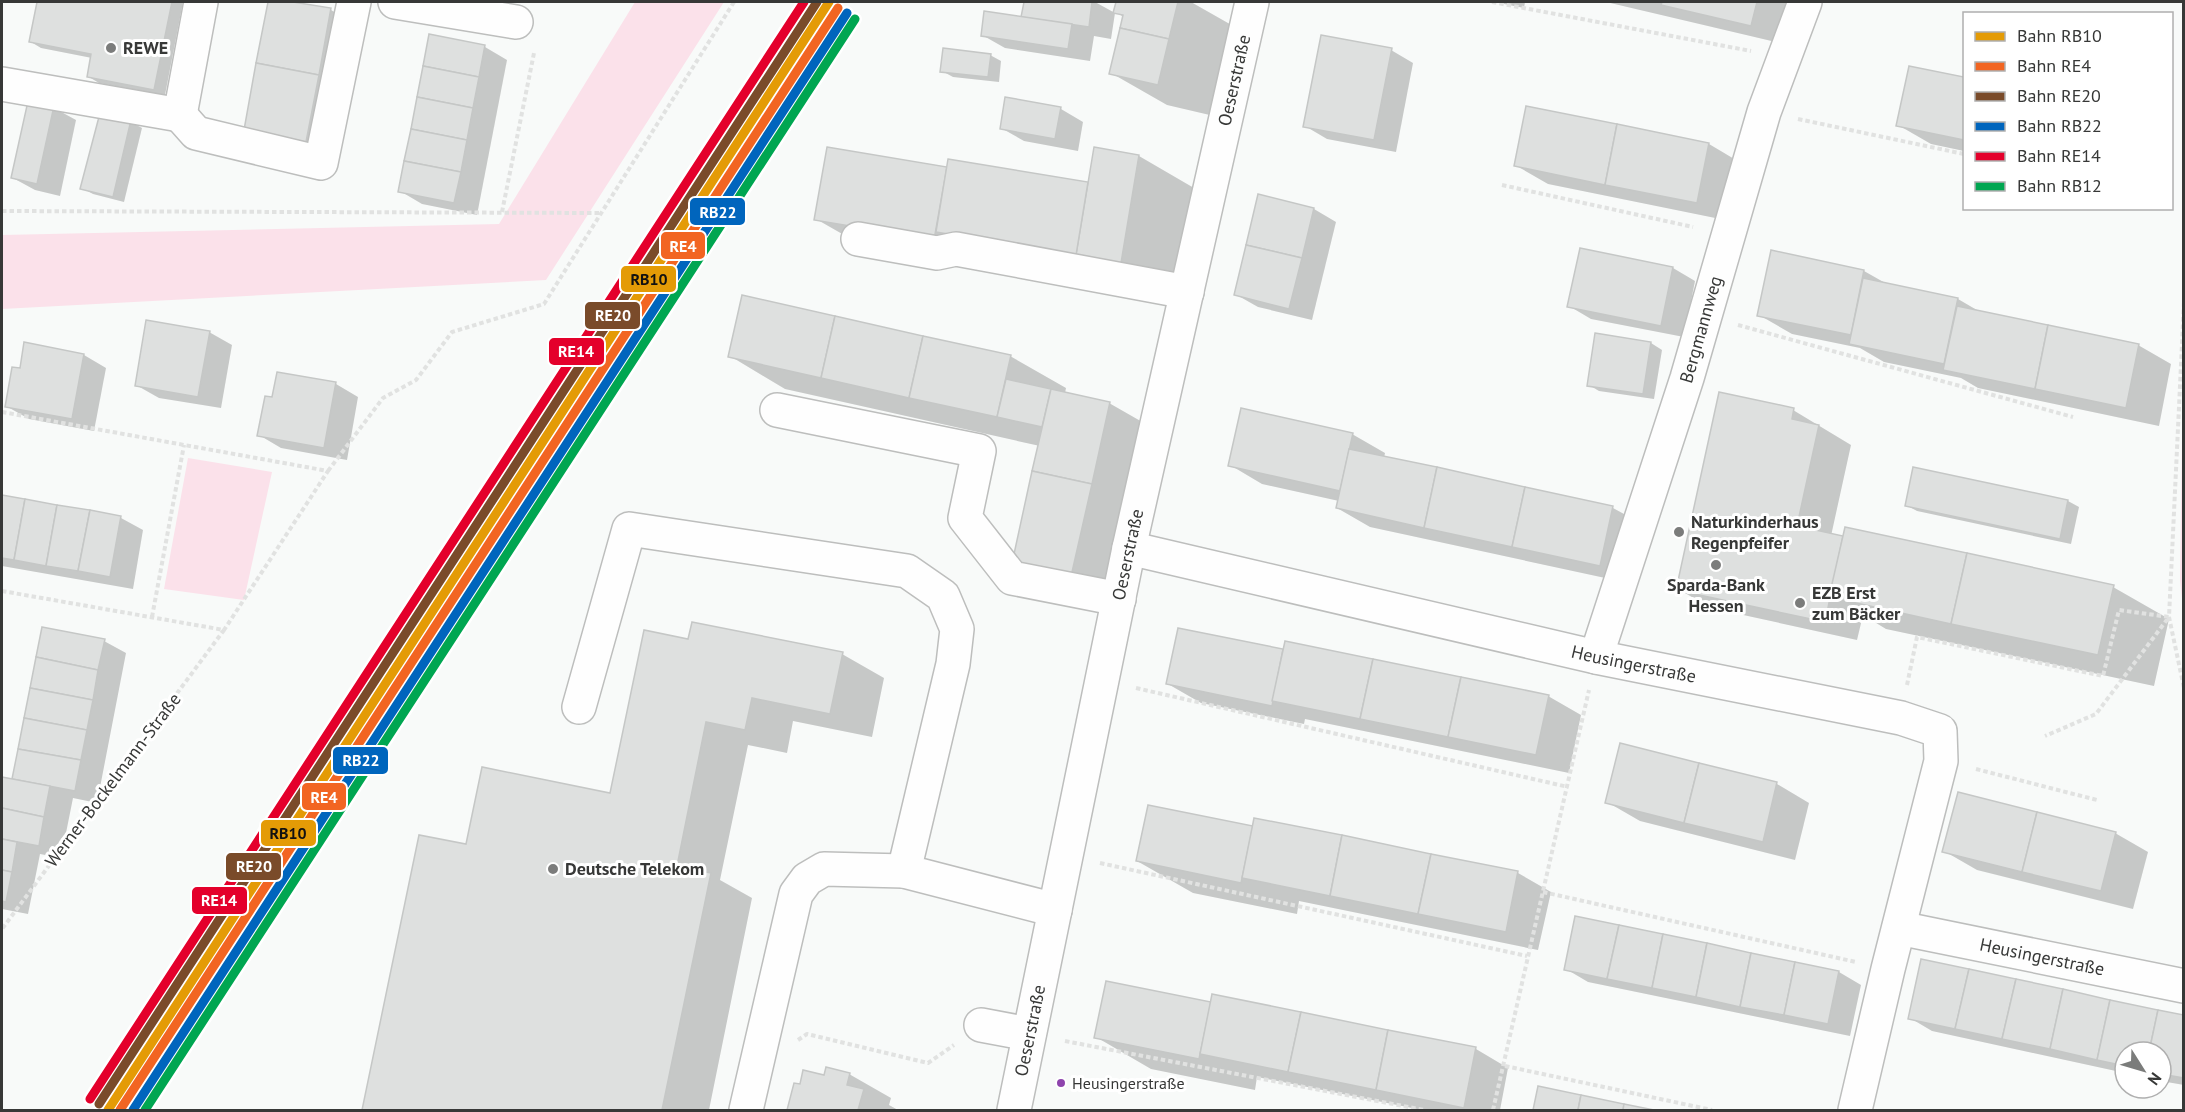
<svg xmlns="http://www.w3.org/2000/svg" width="2185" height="1112" viewBox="0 0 2185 1112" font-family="'PT Sans',sans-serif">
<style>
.green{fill:#fbe1ea}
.shadow{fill:#0003}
.building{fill:#dee0df;stroke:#c5c7c6;stroke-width:1.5}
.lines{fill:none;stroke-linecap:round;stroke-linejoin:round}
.minor-casing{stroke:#bdbebd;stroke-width:36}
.path{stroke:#e1e2e1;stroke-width:4;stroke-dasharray:4.5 3;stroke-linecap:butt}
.minor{stroke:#fefefe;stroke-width:33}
.rail-1-casing{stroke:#fff;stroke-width:14}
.rail-2-casing{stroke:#fff;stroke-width:14}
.rail-3-casing{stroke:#fff;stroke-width:14}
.rail-4-casing{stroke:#fff;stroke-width:14}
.rail-5-casing{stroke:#fff;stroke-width:14}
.rail-6-casing{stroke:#fff;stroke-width:14}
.rail-1{stroke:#e49b06;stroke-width:9}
.rail-2{stroke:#f26522;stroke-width:9}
.rail-3{stroke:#7a4b2a;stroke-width:9}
.rail-4{stroke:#0065bd;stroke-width:9}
.rail-5{stroke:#e4002b;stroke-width:9}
.rail-6{stroke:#00a651;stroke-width:9}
.poi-dot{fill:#7b7c7b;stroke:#fff;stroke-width:2}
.bus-dot{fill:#8e44ad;stroke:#fff;stroke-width:2}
.labels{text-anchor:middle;stroke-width:6;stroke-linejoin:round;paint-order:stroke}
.bus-label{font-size:16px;fill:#373837;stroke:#fff;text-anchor:start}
.poi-label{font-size:18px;font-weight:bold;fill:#373837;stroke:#fff;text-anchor:start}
.street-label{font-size:18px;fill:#373837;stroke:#fff}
.line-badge{stroke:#fff;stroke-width:2}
.badge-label{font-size:16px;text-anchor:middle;font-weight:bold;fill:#fff}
.pale-badge-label{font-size:16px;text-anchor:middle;font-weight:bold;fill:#111}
</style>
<rect width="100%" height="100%" fill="#f8faf9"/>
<g class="green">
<path d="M635,2H724L546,280L2,309V235L499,224Z"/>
<path d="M2183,369L2184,608H2183L2180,580Z"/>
<path d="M188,458L272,472L244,600L164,589Z"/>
</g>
<g class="shadow">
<path d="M38,2H183L165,95L99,83L89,77L92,58L41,48L31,42Z"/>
<path d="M270,2H284L331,10L353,23L328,153L246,129Z"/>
<path d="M1025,2H1095L1115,13L1111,39L1094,36L1090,61L1005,48L982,35L1023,18Z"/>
<path d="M1118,2H1191L1235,27L1214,116L1167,105L1111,73L1124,17L1115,12Z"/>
<path d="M1494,2H1525L1524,8Z"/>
<path d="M1606,2H1794L1784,44Z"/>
<path d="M430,36L485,47L507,60L477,215L422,204L400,191Z"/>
<path d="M1391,50L1413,63L1396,152L1327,139L1305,126Z"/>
<path d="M990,55L1001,61L999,82L953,77L942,71Z"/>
<path d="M1910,67L1964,79V151L1931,144L1898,125Z"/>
<path d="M1007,99L1061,109L1083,122L1078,151L1024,141L1001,128Z"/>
<path d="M54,108L76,120L60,196L35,190L13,178Z"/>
<path d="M131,122L142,128L124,202L93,194L82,188Z"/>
<path d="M1709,144L1741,163L1730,221L1548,184L1515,165Z"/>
<path d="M1139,156L1194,188L1177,294L872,251L816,219L948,169L949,161L1089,184Z"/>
<path d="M1259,196L1314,209L1336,222L1312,320L1258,307L1235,294Z"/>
<path d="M1581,250L1673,268L1695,281L1684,337L1591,319L1569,306Z"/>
<path d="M1772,252L1864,271L1887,284L1958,299L1982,313L2138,345L2171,364L2159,426L1978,388L1961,378L1884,362L1860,348L1792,334L1759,315Z"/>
<path d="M209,332L232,345L221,408L159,398L136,385Z"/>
<path d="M1651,343L1662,350L1654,399L1599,391L1589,385Z"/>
<path d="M84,355L106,368L94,431L29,419L6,406Z"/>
<path d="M730,356H1010L1066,388L1065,393L1109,403L1165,435L1125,612L1068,599L1040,446L785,389Z"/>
<path d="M278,373L336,384L358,397L347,460L281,448L259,435L273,399Z"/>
<path d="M1793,410L1851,445L1831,536L2113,587L2169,619L2154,686L1886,629L1863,615L1857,640L1711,608L1678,589Z"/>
<path d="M1352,434L1385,453L1384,458L1613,508L1646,526L1633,584L1370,527L1337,508L1339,501L1262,484L1230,465Z"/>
<path d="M1914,469L2068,501L2079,507L2071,544L1917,511L1906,505Z"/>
<path d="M2,496L121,518L143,530L133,589L2,566Z"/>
<path d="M1179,630L1284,651L1548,696L1581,715L1569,773L1305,719L1304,724L1201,703L1168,684Z"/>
<path d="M104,641L126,653L97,803L73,798L61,858L40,854L28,914L2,909V778L13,781Z"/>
<path d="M689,641L842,654L884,678L872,737L793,721L787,753L748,745L720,880L752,898L709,1110H364L420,836L467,846L612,795Z"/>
<path d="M1777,784L1809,803L1795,860L1640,821L1607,802Z"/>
<path d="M1256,819L1518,873L1551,892L1538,950L1299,901L1297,914L1193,893L1137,861L1254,829Z"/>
<path d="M2115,833L2148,852L2133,909L1977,870L1944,851Z"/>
<path d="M1566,969L1839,972L1861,985L1850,1036L1588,982Z"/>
<path d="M1214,995L1476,1049L1508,1068L1500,1110H1422L1257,1077L1255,1090L1151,1069L1096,1037L1210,1003Z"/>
<path d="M2184,1017V1085L2161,1081V1052H2125V1073L1932,1031L1910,1018Z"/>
<path d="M849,1074L891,1098L889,1105L898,1110H789L795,1085L801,1086L825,1076Z"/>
<path d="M1539,1088L1646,1110H1535Z"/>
</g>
<g class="building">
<path d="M37,2H172L154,90L87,77L91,54L29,42Z"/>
<path d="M268,2H293L331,8L319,75L256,63Z"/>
<path d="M1024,2H1092L1089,27L1021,17Z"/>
<path d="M1116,2H1178L1169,39L1120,28L1123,15L1113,13Z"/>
<path d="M1662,2H1757L1751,26L1661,5Z"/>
<path d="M984,11L1072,24L1068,49L981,36Z"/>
<path d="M1120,28L1169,39L1158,85L1109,74Z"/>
<path d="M429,34L485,45L479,77L423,66Z"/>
<path d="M1321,35L1392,48L1374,140L1303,127Z"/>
<path d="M943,48L991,54L988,77L940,72Z"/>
<path d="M256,63L319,75L306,142L244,130Z"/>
<path d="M423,66L479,77L473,108L417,97Z"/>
<path d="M1909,66L1964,77V140L1896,126Z"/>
<path d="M417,97L473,108L467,140L411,129Z"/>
<path d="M1005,97L1061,107L1055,139L1000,129Z"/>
<path d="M28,101L54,106L37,184L11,178Z"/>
<path d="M1526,106L1617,124L1605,185L1514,166Z"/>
<path d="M100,113L131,120L113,197L80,189Z"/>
<path d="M1617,124L1709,143L1697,203L1605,185Z"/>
<path d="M411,129L467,140L461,172L404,161Z"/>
<path d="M827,147L947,167L934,240L814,220Z"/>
<path d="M1094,147L1139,155L1121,263L1076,255Z"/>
<path d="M948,159L1088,182L1076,255L936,232Z"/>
<path d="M404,161L461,172L454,203L398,192Z"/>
<path d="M1258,194L1314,208L1302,258L1246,245Z"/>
<path d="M1246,245L1302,258L1289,309L1234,295Z"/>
<path d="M1580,248L1673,267L1661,326L1567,307Z"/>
<path d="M1771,250L1864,270L1851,335L1757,316Z"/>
<path d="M1863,278L1958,298L1944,364L1849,344Z"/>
<path d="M742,295L835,316L821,378L728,357Z"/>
<path d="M1957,306L2048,325L2035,389L1943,370Z"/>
<path d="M835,316L923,336L909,398L821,378Z"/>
<path d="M146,320L210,331L198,397L135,386Z"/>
<path d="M2048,325L2139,344L2126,408L2035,389Z"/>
<path d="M1595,333L1651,342L1643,394L1587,386Z"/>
<path d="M923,336L1011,355L997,417L909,398Z"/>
<path d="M24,342L84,354L72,419L5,407L12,367L20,368Z"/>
<path d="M277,372L336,382L324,448L257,436L265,396L272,397Z"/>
<path d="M1006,379L1051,389L1042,427L997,417Z"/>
<path d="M1051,389L1110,402L1092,484L1032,471Z"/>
<path d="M1719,392L1794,408L1792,419L1819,425L1797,526L1843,536L1825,622L1676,590Z"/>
<path d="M1241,408L1353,433L1340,491L1228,466Z"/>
<path d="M1349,449L1437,467L1424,528L1336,508Z"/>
<path d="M1437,467L1525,487L1512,547L1424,528Z"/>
<path d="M1913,467L2068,500L2060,539L1905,506Z"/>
<path d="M1032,471L1092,484L1070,581L1011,568Z"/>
<path d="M1525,487L1613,506L1600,566L1512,547Z"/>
<path d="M2,495L25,499L14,560L2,558Z"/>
<path d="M25,499L57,505L46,566L14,560Z"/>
<path d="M57,505L90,510L78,571L46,566Z"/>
<path d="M90,510L121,516L110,577L78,571Z"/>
<path d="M1845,527L1967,553L1951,624L1829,597Z"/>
<path d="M1967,553L2114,585L2098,655L1951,624Z"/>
<path d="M692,622L843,652L830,714L752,698L745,730L706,722L677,866L711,873L662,1110H362L419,835L466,844L482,767L610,793L644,630L688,639Z"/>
<path d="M42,627L105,639L98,670L36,657Z"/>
<path d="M1178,628L1283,649L1272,706L1166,684Z"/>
<path d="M1285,641L1373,659L1360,719L1272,701Z"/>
<path d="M36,657L98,670L93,700L30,688Z"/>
<path d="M1373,659L1461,677L1448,737L1360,719Z"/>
<path d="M1461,677L1549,695L1536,755L1448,737Z"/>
<path d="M30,688L93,700L87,730L24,718Z"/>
<path d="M24,718L87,730L81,760L18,749Z"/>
<path d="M1620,743L1699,763L1684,823L1605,803Z"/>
<path d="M18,749L81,760L75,791L12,779Z"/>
<path d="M1699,763L1777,782L1763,842L1684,823Z"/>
<path d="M2,777L50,786L44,817L2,808Z"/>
<path d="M1958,792L2037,812L2022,872L1942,852Z"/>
<path d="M1148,805L1253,826L1241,883L1136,861Z"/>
<path d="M2,808L44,817L39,846L2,839Z"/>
<path d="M2037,812L2116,832L2101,891L2022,872Z"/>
<path d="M1254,818L1342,835L1330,896L1242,878Z"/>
<path d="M1342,835L1431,854L1418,914L1330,896Z"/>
<path d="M2,839L17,842L12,872L2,870Z"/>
<path d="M1431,854L1518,871L1506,932L1418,914Z"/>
<path d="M2,870L12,872L6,902L2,901Z"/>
<path d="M1575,916L1619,925L1607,979L1564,970Z"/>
<path d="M1619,925L1663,934L1652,988L1607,979Z"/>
<path d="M1663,934L1707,943L1696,997L1652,988Z"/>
<path d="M1707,943L1751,953L1740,1007L1696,997Z"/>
<path d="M1751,953L1795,962L1784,1015L1740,1007Z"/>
<path d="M1921,959L1969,969L1955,1029L1908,1019Z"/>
<path d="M1795,962L1839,971L1828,1024L1784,1015Z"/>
<path d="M1969,969L2016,979L2002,1039L1955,1029Z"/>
<path d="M2016,979L2063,989L2050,1049L2002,1039Z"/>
<path d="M1106,981L1211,1002L1199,1059L1094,1038Z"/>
<path d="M2063,989L2110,1000L2097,1060L2050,1049Z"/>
<path d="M1212,994L1301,1012L1288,1072L1200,1054Z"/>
<path d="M2110,1000L2158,1010L2149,1052H2125V1066L2097,1060Z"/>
<path d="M2158,1010L2184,1015V1078L2161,1074V1052H2149Z"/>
<path d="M1301,1012L1388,1030L1376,1090L1288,1072Z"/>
<path d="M1388,1030L1476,1047L1464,1108L1376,1090Z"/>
<path d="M826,1067L850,1073L847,1085L864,1089L858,1110H787L794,1083L800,1084L803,1070L824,1075Z"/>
<path d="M1538,1086L1581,1095L1578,1110H1533Z"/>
<path d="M1581,1095L1624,1104L1623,1110H1578Z"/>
<path d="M1624,1104L1654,1110H1623Z"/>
</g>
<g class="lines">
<defs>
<g id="minor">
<path d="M395,2L516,22"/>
<path d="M2,84L180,115L201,2"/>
<path d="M180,115L196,133L321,163L354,2"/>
<path d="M858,239L937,253L956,249L1187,292"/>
<path d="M777,410L979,451L965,518L1012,578L1119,599"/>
<path id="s1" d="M1129,548L1596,657L1901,718L1940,731L1941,761L1888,969L1855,1110"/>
<path id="s2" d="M1596,657L1687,378L1764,112L1805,2"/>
<path d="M579,707L629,529L907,571L943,596L957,629L953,664L904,871L1055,910"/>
<path id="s3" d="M1899,928L2184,986"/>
<path d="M981,1025L1029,1034"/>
<path d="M746,1110L796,894L807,879L824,869L904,871"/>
<path id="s4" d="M1014,1110L1129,548L1252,2"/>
</g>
</defs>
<use href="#minor" class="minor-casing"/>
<g class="path">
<path d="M1492,2L1751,51"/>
<path d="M1798,119L1964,154"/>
<path d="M1502,185L1693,227"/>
<path d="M2,211L601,213"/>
<path d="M502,212L534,53"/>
<path d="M2184,302L2169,617L2184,688"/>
<path d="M1738,325L2073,417"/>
<path d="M2,412L328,471L224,630"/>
<path d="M328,471L383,398L416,380L452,332L544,304L734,2"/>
<path d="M2,591L224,630L2,929"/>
<path d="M152,617L184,445"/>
<path d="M1907,685L1917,637L2103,676L2119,610L2169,617L2096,714L2045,736"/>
<path d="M1136,688L1568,787"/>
<path d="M1976,769L2097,800"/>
<path d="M1100,863L1527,956"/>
<path d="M1543,892L1856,962"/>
<path d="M798,1040L807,1034L928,1063L954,1045"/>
<path d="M1065,1041L1424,1110"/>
<path d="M1505,1066L1712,1110"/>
<path d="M1493,1110L1589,690"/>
</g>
<use href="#minor" class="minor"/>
<defs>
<path id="rail-1" d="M108,1110L829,2"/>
<path id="rail-2" d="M120,1110L838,8"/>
<path id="rail-3" d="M99,1104L817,2"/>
<path id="rail-4" d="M133,1110L847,13"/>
<path id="rail-5" d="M90,1099L804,2"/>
<path id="rail-6" d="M145,1110L855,19"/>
</defs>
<use href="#rail-1" class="rail-1-casing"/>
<use href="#rail-2" class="rail-2-casing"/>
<use href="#rail-3" class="rail-3-casing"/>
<use href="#rail-4" class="rail-4-casing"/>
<use href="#rail-5" class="rail-5-casing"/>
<use href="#rail-6" class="rail-6-casing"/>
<use href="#rail-1" class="rail-1"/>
<use href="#rail-2" class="rail-2"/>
<use href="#rail-3" class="rail-3"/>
<use href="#rail-4" class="rail-4"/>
<use href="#rail-5" class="rail-5"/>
<use href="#rail-6" class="rail-6"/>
</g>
<g class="poi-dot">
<circle cx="111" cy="48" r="6"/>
<circle cx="1679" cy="532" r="6"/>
<circle cx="1716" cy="565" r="6"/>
<circle cx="1800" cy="603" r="6"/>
<circle cx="553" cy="869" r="6"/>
</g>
<circle class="bus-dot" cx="1061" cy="1083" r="5"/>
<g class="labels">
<g class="bus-label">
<text x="1072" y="1089">Heusingerstraße</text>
</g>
<g class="poi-label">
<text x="123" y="54">REWE</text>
<text x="1691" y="528">Naturkinderhaus<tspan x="1691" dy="21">Regenpfeifer</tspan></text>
<text x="1716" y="591" text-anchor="middle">Sparda-Bank<tspan x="1716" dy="21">Hessen</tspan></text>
<text x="1812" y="599">EZB Erst<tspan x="1812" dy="21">zum Bäcker</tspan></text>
<text x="565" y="875">Deutsche Telekom</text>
</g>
<g class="street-label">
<text dy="6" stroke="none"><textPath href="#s4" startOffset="1053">Oeserstraße</textPath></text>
<text dy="6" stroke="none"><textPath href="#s2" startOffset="344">Bergmannweg</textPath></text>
<text dy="6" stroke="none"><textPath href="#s4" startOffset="567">Oeserstraße</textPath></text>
<text dy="6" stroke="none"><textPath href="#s1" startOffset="518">Heusingerstraße</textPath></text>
<text transform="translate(113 780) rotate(-53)" y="6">Werner-Bockelmann-Straße</text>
<text dy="6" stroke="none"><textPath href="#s3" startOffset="146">Heusingerstraße</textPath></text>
<text dy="6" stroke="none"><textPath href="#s4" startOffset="81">Oeserstraße</textPath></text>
</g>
</g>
<g class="line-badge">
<rect x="689" y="197" width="57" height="29" rx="6" fill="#0065bd"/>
<rect x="660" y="231" width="46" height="29" rx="6" fill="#f26522"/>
<rect x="620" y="265" width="57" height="28" rx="6" fill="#e49b06"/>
<rect x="584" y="301" width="57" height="29" rx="6" fill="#7a4b2a"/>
<rect x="548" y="337" width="57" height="29" rx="6" fill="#e4002b"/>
<rect x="332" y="746" width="57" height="29" rx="6" fill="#0065bd"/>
<rect x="301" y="782" width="46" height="29" rx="6" fill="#f26522"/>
<rect x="260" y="819" width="57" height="28" rx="6" fill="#e49b06"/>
<rect x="225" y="852" width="57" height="29" rx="6" fill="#7a4b2a"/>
<rect x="191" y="886" width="57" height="29" rx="6" fill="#e4002b"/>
</g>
<g class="badge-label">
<text x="718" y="218">RB22</text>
<text x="683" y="252">RE4</text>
<text x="613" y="321">RE20</text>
<text x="576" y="357">RE14</text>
<text x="361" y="766">RB22</text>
<text x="324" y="803">RE4</text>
<text x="254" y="872">RE20</text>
<text x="219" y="906">RE14</text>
</g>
<g class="pale-badge-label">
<text x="649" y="285">RB10</text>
<text x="288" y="839">RB10</text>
</g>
<rect width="2185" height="1112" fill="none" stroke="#373837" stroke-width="6"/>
<rect x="1963" y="12" width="210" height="198" fill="#ffffff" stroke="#afafaf" stroke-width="1.5"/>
<rect x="1975" y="32" width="30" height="9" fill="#e49b06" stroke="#afafaf" stroke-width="1.5"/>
<text x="2017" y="42" font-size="18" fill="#373837">Bahn RB10</text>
<rect x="1975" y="62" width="30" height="9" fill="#f26522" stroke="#afafaf" stroke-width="1.5"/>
<text x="2017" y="72" font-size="18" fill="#373837">Bahn RE4</text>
<rect x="1975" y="92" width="30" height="9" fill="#7a4b2a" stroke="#afafaf" stroke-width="1.5"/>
<text x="2017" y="102" font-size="18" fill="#373837">Bahn RE20</text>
<rect x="1975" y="122" width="30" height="9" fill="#0065bd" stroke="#afafaf" stroke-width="1.5"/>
<text x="2017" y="132" font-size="18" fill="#373837">Bahn RB22</text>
<rect x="1975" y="152" width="30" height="9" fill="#e4002b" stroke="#afafaf" stroke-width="1.5"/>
<text x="2017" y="162" font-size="18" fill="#373837">Bahn RE14</text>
<rect x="1975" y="182" width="30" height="9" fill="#00a651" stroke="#afafaf" stroke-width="1.5"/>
<text x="2017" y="192" font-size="18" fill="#373837">Bahn RB12</text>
<g transform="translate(2143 1070) rotate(127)"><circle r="28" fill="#ffffff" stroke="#afafaf" stroke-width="1.5"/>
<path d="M0-4.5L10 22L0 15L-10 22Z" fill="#7b7c7b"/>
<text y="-9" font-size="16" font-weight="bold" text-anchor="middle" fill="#373837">N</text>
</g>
</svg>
